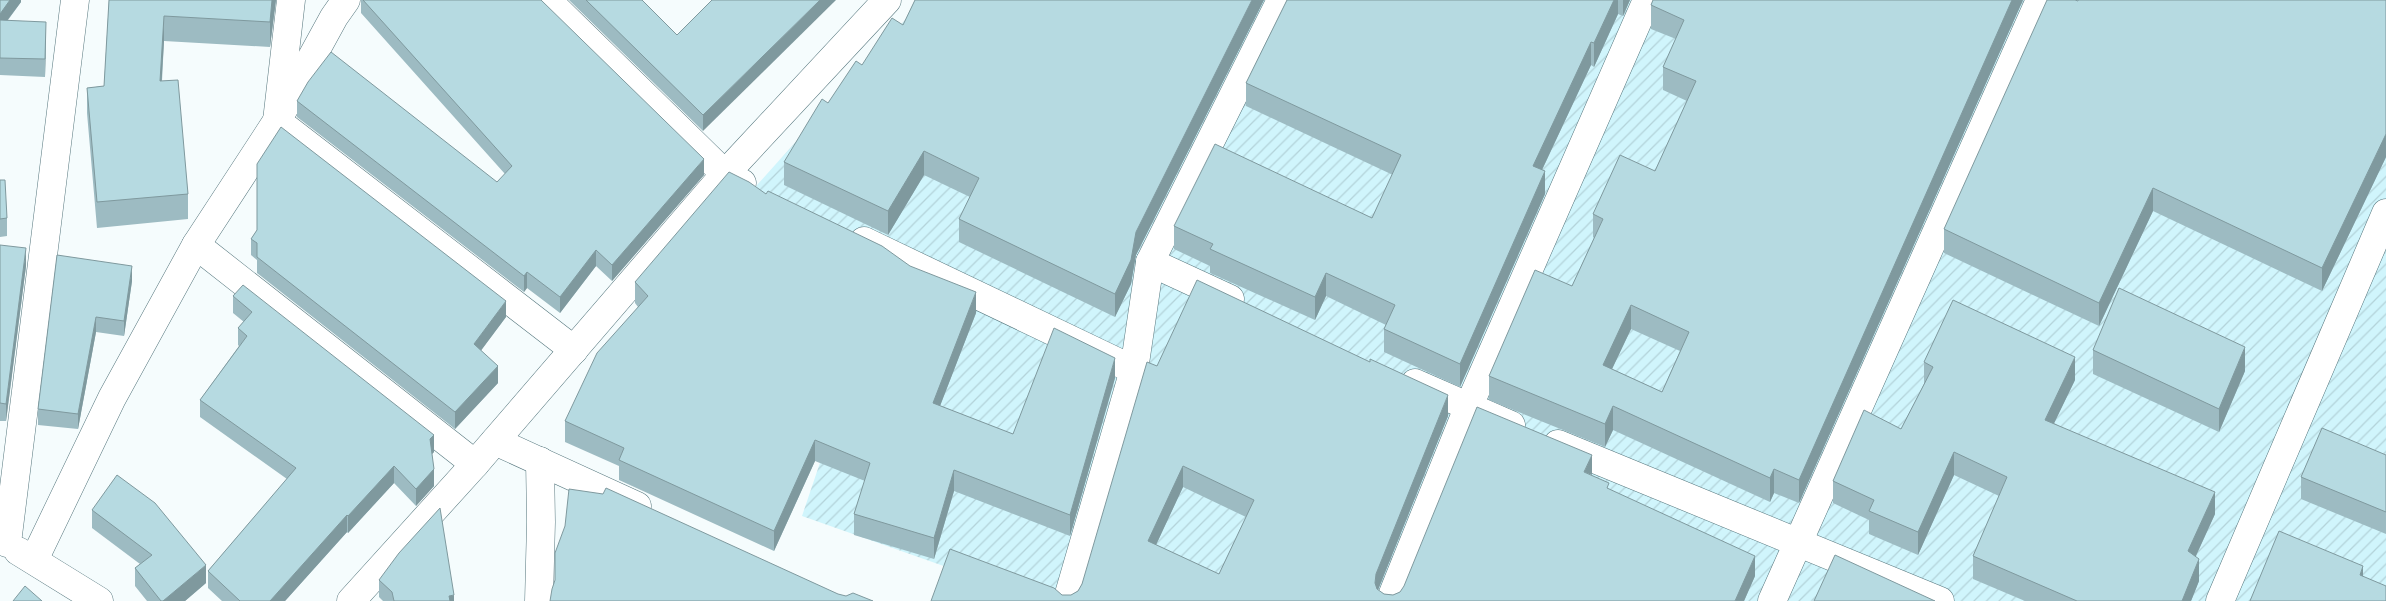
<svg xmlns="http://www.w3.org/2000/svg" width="2386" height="601" viewBox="0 0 2386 601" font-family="Signika,sans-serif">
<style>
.industrial{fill:url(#industrial-furrows)}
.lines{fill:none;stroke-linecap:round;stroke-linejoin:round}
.minor-casing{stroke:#55767d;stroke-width:29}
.minor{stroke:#fff;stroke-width:28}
.wall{fill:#9dbbc2;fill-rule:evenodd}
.shaded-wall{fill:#7f999e}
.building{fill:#b6dae1;stroke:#7f999e;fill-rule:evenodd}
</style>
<defs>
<pattern id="industrial-furrows" width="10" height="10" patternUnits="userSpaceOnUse" patternTransform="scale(1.25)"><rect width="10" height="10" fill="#d0f5fc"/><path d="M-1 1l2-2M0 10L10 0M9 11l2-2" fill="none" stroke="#b3d3d9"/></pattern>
</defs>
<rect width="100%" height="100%" fill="#f5fcfd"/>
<path class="industrial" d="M923,0H2386V601H1043L802,516L879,288L739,205Z"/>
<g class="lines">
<defs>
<g id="minor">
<path d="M291,0L277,121L574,350"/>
<path d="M547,0L725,174L742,183"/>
<path d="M864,241L1134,370"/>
<path d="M196,245L475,464"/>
<path d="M1150,262L1230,299"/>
<path d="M1415,383L1511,425"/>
<path d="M495,441L637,506"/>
<path d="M1558,444L1940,601"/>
<path d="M7,543L75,0"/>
<path d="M18,551L99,601"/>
<path d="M34,560L112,398L196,245L277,121L334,17L346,0"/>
<path d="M351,601L475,464L725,174L887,0"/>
<path d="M539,601L541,522L540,461"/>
<path d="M1067,601L1134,370L1150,262L1281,0"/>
<path d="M1390,601L1468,408L1647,0"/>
<path d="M1772,601L2040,0"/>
<path d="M2220,601L2386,213"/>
</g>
</defs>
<use href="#minor" class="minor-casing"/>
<use href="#minor" class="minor"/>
</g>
<g class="wall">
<path d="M0,0H21V2L8,20L46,40L45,77L0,75Z"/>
<path d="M109,0H276L270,47L164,41L162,81L188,194V219L97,228L87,113V88L104,86Z"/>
<path d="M361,0H541L704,175L612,281L596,266L560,313L527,288L524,292L297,117V101L497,182L505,174L361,13Z"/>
<path d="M569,0H642L677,35L712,0L703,131Z"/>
<path d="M915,0H1264L1136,255L1131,284L1115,317L959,242V219L970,197L924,175L888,235L784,185V162L828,103L862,65L903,25Z"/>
<path d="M1287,0H1630L1623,16L1618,14L1594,67L1591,65L1542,170L1545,194L1460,387L1384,352V329L1386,325L1326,296L1315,320L1210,273V266L1174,249V226L1372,218L1393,175L1246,106V83Z"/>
<path d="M1653,0H2023L1799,503L1774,493L1770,502L1613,430L1605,447L1489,400V376L1572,286L1594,238L1593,237V214L1655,171L1687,101L1663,90V67L1676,39L1651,29V5ZM1631,329L1680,351L1662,392L1612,369Z"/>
<path d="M2386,0V157L2322,291L2153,211L2099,326L1944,253V229L2078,1Z"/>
<path d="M0,180L7,218V236L0,237Z"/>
<path d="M766,194L976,313L940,406L1013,434L1115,378L1070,536L954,491L934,559L854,535V514L865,481L815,461L774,551L619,480V466L565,442V421L638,307L635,303V282Z"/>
<path d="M257,230L506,317L481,350L498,383L455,429L257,273V260L251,255V239Z"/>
<path d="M0,245L26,266L6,421H0Z"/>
<path d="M57,255L132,281L124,336L96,332L78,429L38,425V409Z"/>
<path d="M233,296L434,452L432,454L434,486L416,506L394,483L348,533L347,532L285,601H222L208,588V571L287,479L200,417V400L239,346L238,345V328L244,322L233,313Z"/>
<path d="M2093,350L2245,371L2219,432L2093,374Z"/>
<path d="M1924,362L2075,380L2054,423L2215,514L2196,556L2199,581L2191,601H2025L1973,579V556L1999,496L1954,475L1918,555L1869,534V520L1833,503V481L1901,429L1924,384Z"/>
<path d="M1157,366L1448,416L1378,590L1384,594L1393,595L1400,592L1592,475L1609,489L1755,576L1744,601H931L1071,595L1078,591L1082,584ZM1183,487L1246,517L1219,574L1156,545Z"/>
<path d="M2386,455V534L2301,499V477Z"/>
<path d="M92,510L206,583L185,601H147L135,586V568L140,564L92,528Z"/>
<path d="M379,580L454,601H383L379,597Z"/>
</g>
<g class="shaded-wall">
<path d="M10,0H21V2L0,30V14Z"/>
<path d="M272,0H276L270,47V22Z"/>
<path d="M820,0H836L703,131V115Z"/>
<path d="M1252,0H1264L1136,255L1131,284L1115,317V294L1136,232Z"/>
<path d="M1614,0H1618V14L1594,67V43Z"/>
<path d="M1623,0H1630L1623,16Z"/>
<path d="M2012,0H2023L1799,503V480Z"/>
<path d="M164,16V41L160,106V81Z"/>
<path d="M46,22V40L45,77V59Z"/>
<path d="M1591,42V65L1533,189V166Z"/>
<path d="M2386,134V157L2322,291V268Z"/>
<path d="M924,151V175L888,235V211Z"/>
<path d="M704,159V175L612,281V265Z"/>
<path d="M1545,171V194L1460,387V364Z"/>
<path d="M2153,188V211L2099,326V303Z"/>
<path d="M26,248V266L6,421V404Z"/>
<path d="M596,250V266L560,313V297Z"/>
<path d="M132,266V281L124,336V321Z"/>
<path d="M527,272V288L524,292V276Z"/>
<path d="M1326,273V296L1315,320V297Z"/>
<path d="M976,292V313L933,424V403Z"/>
<path d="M506,301V317L474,360V344Z"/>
<path d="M1631,305V329L1603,388V365Z"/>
<path d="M96,317V332L78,429V414Z"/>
<path d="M2245,347V371L2219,432V409Z"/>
<path d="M2075,357V380L2045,442V420Z"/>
<path d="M1115,358V378L1070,536V515Z"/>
<path d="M498,366V383L455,429V412Z"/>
<path d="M1448,395V416L1376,595L1375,583L1376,574Z"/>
<path d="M1613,406V430L1605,447V424Z"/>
<path d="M434,435V452L430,456V439Z"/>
<path d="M815,440V461L774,551V531Z"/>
<path d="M1954,452V475L1918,555V532Z"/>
<path d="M1592,455V475L1584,472Z"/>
<path d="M394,466V483L348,533V516Z"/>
<path d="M1183,466V487L1148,562V541Z"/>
<path d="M434,469V486L416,506V489Z"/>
<path d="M1774,469V493L1770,502V478Z"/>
<path d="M954,470V491L934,559V538Z"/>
<path d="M2215,492V514L2188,573V551Z"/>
<path d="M347,515V532L285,601H270Z"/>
<path d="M1755,556V576L1744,601H1735Z"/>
<path d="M2199,559V581L2191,601H2182Z"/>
<path d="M206,565V583L185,601H163Z"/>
<path d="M2363,566V588L2360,575Z"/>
<path d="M454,595V601H449V596Z"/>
</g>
<g class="building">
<path d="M0,0H10L0,14Z"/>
<path d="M109,0H272L270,22L164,16L160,81L178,80L188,194L97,202L87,88L104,86Z"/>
<path d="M363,0H541L704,159L612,265L596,250L560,297L527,272L524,276L297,101L308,82L331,52L497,182L512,166Z"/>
<path d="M586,0H642L677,35L712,0H820L703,115Z"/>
<path d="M915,0H1252L1136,232L1131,260L1115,294L959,219L979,178L924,151L888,211L784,162L822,99L828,103L856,61L862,65L892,18L903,25Z"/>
<path d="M1287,0H1614L1594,43L1591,42L1533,166L1545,171L1460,364L1384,329L1395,305L1326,273L1315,297L1210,249L1213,244L1174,226L1215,144L1372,218L1401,155L1246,83Z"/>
<path d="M1653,0H2012L1799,480L1774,469L1770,478L1613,406L1605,424L1489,376L1535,270L1572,286L1603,219L1593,214L1620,155L1655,171L1696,81L1663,67L1684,20L1651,5ZM1631,305L1689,332L1662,392L1603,365Z"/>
<path d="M2047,0H2075L2078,1V0H2386V134L2322,268L2153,188L2099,303L1944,229Z"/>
<path d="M0,20L46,22L45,59L0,58Z"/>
<path d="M281,127L506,301L474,344L498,366L455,412L257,257V243L251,239L257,230V164Z"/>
<path d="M729,172L749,182L766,194L768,191L882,246L910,266L976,292L933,403L1013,434L1054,328L1115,358L1070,515L954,470L934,538L854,514L870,463L815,440L774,531L619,460L624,448L565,421L597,353L648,296L635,282Z"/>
<path d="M0,180H5L7,218L0,219Z"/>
<path d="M0,245L26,248L6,404L0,403Z"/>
<path d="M57,255L132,266L124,321L96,317L78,414L38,409Z"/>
<path d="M1197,280L1370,362V359L1448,395L1376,574L1375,583L1377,589L1384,594L1393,595L1400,592L1404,586L1477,407L1592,455L1584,472L1609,483L1607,488L1755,556L1735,601H931L950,549L1054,588L1062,595H1071L1078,591L1082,584L1147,362L1157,366ZM1183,466L1254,500L1219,574L1148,541Z"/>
<path d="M243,285L434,435L430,439L434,469L416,489L394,466L348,516L347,515L270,601H240L208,571L296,468L200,400L247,336L238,328L252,312L233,296Z"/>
<path d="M2119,288L2245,347L2219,409L2093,350Z"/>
<path d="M1953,300L2075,357L2045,420L2215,492L2188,551L2199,559L2182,601H2077L1973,556L2007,477L1954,452L1918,532L1869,511L1874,500L1833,481L1864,410L1901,429L1933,367L1924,362Z"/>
<path d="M2322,428L2386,455V512L2301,477Z"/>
<path d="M117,475L155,503L206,565L163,601H161L135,568L152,555L92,510Z"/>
<path d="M606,488L838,594L846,596L853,593L873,601H550L552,589L555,580V553L565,526L569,489L603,494Z"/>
<path d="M440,508L454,595L449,596L450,601H394L392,592L379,580L399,553Z"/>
<path d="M2279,531L2363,566L2360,575L2386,586V601H2250Z"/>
<path d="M1835,555L1935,601H1814Z"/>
<path d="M25,586L42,601H13Z"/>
</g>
</svg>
